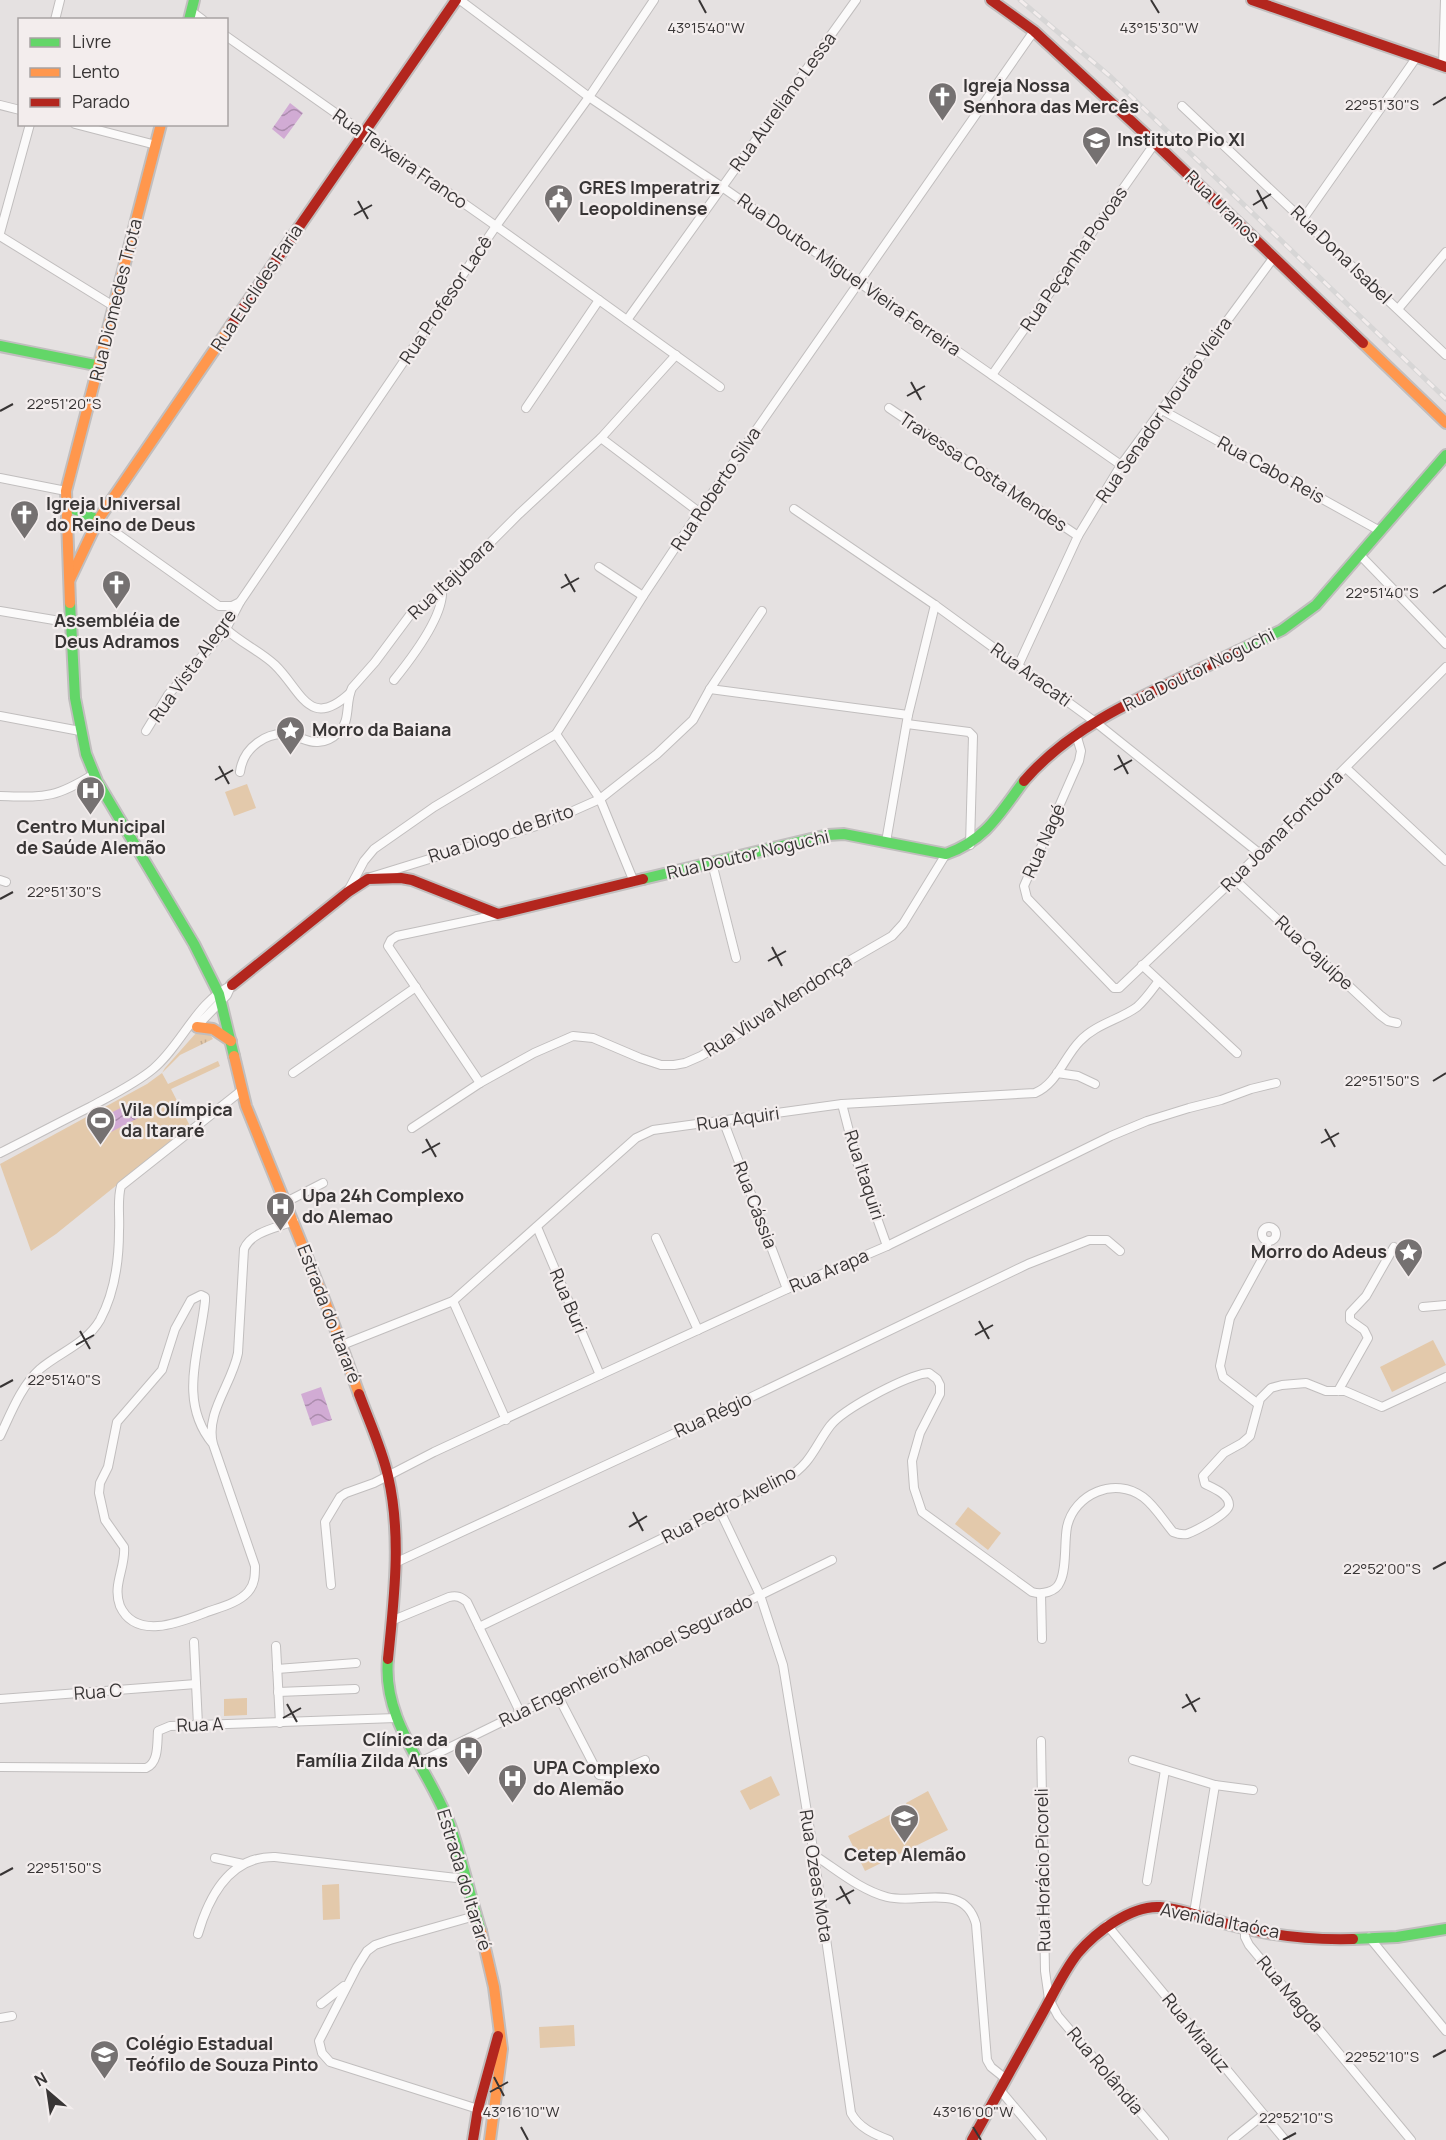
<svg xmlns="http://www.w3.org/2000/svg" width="1446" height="2140" viewBox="0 0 1446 2140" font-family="Manrope,sans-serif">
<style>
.grass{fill:#e3c9ab}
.park{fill:url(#park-tufts)}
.water{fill:url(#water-waves)}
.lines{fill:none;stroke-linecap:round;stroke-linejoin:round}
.street-casing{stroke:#c1bebe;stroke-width:10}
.fast-casing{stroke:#c1bebe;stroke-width:14}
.slow-casing{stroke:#c1bebe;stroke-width:14}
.jam-casing{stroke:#c1bebe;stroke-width:14}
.street{stroke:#fbfafa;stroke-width:8}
.fast{stroke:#63d668;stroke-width:10}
.slow{stroke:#ff974d;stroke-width:10}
.jam{stroke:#b3261e;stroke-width:10}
.rail-casing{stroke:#d7d6d6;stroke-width:5}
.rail{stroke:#f3eded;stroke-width:3;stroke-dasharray:9;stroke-linecap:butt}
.ticks{fill:none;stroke:#383535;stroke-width:2}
.labels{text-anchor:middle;stroke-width:4.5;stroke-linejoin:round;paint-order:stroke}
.poi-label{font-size:18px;font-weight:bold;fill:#383535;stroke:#f3eded;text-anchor:start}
.street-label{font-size:18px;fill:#383535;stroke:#f3eded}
.ticks-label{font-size:15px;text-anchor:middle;fill:#383535;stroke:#f3eded;stroke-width:4.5;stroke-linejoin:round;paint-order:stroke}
</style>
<defs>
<pattern id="park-tufts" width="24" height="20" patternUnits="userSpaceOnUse" patternTransform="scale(1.5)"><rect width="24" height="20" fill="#e3c9ab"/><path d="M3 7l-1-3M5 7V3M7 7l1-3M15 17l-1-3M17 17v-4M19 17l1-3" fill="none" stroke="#c4ad94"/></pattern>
<pattern id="water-waves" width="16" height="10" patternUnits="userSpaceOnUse" patternTransform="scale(1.5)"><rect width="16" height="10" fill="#d1abd4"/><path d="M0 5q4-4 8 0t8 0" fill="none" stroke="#ab8cad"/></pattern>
</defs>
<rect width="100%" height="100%" fill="#e5e1e1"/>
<g class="grass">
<path d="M247,784L256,808L234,816L225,792Z"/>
<path d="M218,1061L220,1066L171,1089L190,1126L56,1234L31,1251L0,1164L147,1084L162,1073L168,1084Z"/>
<path d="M1433,1340L1446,1365L1392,1392L1380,1367Z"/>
<path d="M968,1507L1001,1533L988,1550L955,1524Z"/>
<path d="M247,1698V1715L224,1716V1699Z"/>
<path d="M771,1776L780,1795L750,1810L740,1791Z"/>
<path d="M928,1791L948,1830L865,1871L848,1836L907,1806L906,1803Z"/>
<path d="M339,1884L340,1919L323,1920L322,1885Z"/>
<path d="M574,2025L575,2046L540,2048L539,2027Z"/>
</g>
<path class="park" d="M196,1033L210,1034L213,1039L180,1055L162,1073L165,1068Z"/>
<g class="water">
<path d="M290,103L303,113L284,139L272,129Z"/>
<path d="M134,1101L142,1116L111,1132L103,1117Z"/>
<path d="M321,1387L332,1420L312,1426L301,1394Z"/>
</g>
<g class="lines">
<defs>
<g id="street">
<path d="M460,0L589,97L722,187L1121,465"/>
<path d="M191,11L203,20"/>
<path d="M55,20L60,0"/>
<path d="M226,36L496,226L720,387"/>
<path d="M1443,66L1445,0"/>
<path d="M0,105L20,110"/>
<path d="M1182,106L1446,355"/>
<path d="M75,124L156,145"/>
<path d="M1303,219L1416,58"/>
<path d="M0,233L30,124"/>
<path d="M0,236L115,307"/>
<path d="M1398,309L1446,252"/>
<path d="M627,320L856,0"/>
<path d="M992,375L1155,143"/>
<path d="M526,408L599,300"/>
<path d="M889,408L1078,536"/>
<path d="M1162,410L1380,531"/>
<path d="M601,438L699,512"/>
<path d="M0,478L66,491"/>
<path d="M794,509L935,605L1094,721L1259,853"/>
<path d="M98,520L219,606H232L240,602L496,226L589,97L654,0"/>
<path d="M1360,555L1446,644"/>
<path d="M599,567L643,596"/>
<path d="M0,611L72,623"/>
<path d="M226,629C241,643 260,651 275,665C301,690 309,731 350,693"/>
<path d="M1018,666L1078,536L1121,465L1274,257"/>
<path d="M394,680C411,659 444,616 442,590"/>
<path d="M710,689L908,715"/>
<path d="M0,716L80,731"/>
<path d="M907,724L969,732L973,736L970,845"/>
<path d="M146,731L168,695L226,629L240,602"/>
<path d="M556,734L600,799L634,882"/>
<path d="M1076,734L1081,751L1079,761L1024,886L1027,898L1114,988H1119L1234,879L1446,667"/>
<path d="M1346,768L1446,861"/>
<path d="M240,772C243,748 267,730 291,735C300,737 309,743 318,742C326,742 333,738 339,732C351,721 345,702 352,688L375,662L410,615L452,581L519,514L601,438L676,355"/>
<path d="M0,796C45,797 54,799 94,774"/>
<path d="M886,842L908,715L935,605"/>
<path d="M712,863L736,958"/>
<path d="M371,877L546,823L600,799L657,754L693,720L710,689L762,611"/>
<path d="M1234,879L1380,1015L1388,1021L1397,1023"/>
<path d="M0,880L6,882"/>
<path d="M348,891L364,861L374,849L434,807L556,734L643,596L699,512L1034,31"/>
<path d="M1142,965L1237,1053"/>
<path d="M196,1027L227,995L231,986"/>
<path d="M293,1073L416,987"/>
<path d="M1057,1073L1078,1076L1095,1084"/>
<path d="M480,1083L388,946L391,940L397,936L497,915"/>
<path d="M842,1104L857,1162L887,1246"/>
<path d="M723,1120L787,1289"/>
<path d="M412,1128L480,1083L534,1053L573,1036L593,1038L640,1058L661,1065H674L685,1063L701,1056L751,1026L816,980L892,936L903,924L946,854"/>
<path d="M0,1153C30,1138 60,1122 90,1107C112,1095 135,1084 153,1069C182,1045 196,1002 232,985"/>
<path d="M286,1202L323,1183"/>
<path d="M537,1227L600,1375"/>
<circle cx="1269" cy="1234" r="7"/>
<path d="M656,1238L698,1330"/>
<path d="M453,1301L506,1420"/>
<path d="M1423,1307L1446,1305"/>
<path d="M342,1345L453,1301L636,1138L653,1130L842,1104L1035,1093C1057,1084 1064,1057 1080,1041C1096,1024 1119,1020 1137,1007C1145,1000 1152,990 1158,982"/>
<path d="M1338,1391L1368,1338L1364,1330L1350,1320V1313L1366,1296L1394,1247"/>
<path d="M1258,1404L1223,1377L1220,1366L1230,1318L1265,1254L1268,1241"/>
<path d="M0,1436C11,1413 21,1386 40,1369C60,1352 86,1344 100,1320C114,1294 119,1261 119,1231C120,1216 117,1200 121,1186L241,1091"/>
<path d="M213,1444C177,1401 200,1350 205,1301V1297L201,1295L191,1300L175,1329L162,1370L117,1422L108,1467L100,1483L99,1493L105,1520L124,1547C126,1567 112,1585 120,1606C136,1641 181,1622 207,1612C221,1607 238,1603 248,1592C255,1584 255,1575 255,1566L213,1444C205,1413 232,1384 238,1353L244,1249C252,1231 277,1228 294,1221"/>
<path d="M720,1511L760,1595L783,1665L814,1855L851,2113C859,2128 874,2134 889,2140"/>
<path d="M397,1562L716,1414L1028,1264L1089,1240H1107L1120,1251"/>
<path d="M331,1585L325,1522L340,1497L346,1493L374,1483L434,1452L600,1375L787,1289L887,1246L1111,1136L1147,1121L1189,1108L1221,1100L1251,1089L1276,1083"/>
<path d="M1041,1594L1042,1639"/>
<path d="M391,1621L449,1597C457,1595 461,1597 467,1602L520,1712"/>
<path d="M479,1627L787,1478C811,1464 815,1446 830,1426C844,1408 900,1380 922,1374L929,1373L937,1379L940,1385V1394L920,1433L912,1461L914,1488L922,1512L1032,1592C1042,1595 1056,1592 1060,1582C1067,1568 1064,1542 1067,1527C1074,1494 1115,1476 1143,1497C1155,1506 1163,1520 1173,1532C1178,1534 1182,1535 1187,1534C1195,1531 1229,1514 1229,1505C1229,1494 1213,1488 1205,1484L1203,1476L1224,1453L1242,1443L1250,1436L1260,1399L1271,1388L1282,1385L1306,1383L1326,1391H1345L1382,1407L1446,1377"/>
<path d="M194,1642L198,1725"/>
<path d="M276,1646L280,1723"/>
<path d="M277,1669L356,1663"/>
<path d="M278,1692L355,1689"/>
<path d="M557,1694L599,1775L609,1776L645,1760"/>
<path d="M0,1699L196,1684"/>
<path d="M1041,1741L1045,1971L1049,1999L1058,2016L1164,2140"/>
<path d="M1133,1760L1215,1785L1253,1790"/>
<path d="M420,1762L832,1560"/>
<path d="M0,1767L146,1768C159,1763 157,1743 158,1731L170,1726L396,1718"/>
<path d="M814,1855C836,1869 860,1890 887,1897C919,1905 964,1881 976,1924L987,2060L991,2067L1006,2079"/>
<path d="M215,1858L243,1864"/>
<path d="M1147,1881L1165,1770"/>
<path d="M1194,1913L1215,1785"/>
<path d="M475,1916L390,1940L375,1945L367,1951L357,1967L319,2041L322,2053L330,2062L478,2109"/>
<path d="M1107,1925L1285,2140"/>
<path d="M1245,1929V1937L1249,1945L1411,2140"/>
<path d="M198,1934C209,1896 230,1856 275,1857L465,1879"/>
<path d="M1369,1937L1446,2031"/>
<path d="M321,2004L344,1986"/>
<path d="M0,2018L12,2016"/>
<path d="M1000,2090L1042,2140"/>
<path d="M1232,2140L1263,2115"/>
</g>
<g id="fast">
<path d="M189,20L194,0"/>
<path d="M0,346L100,366"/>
<path d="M65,505L98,520"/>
<path d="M70,603L75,698L86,754L97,781L194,944L219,994L234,1056"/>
<path d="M1238,651L1282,630L1316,605L1446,455"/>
<path d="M643,879L828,835L844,834L946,854C986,840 1000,813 1024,781"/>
<path d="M388,1659C382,1721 429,1769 450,1825C462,1859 470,1896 481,1931"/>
<path d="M1353,1939L1397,1937L1446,1929"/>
</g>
<g id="slow">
<path d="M1363,343L1446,423"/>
<path d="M70,579L98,520L232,324"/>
<path d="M70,603L66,491L161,124"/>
<path d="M197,1027L213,1029L231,1041"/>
<path d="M234,1056L246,1106L330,1314L359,1394"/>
<path d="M481,1931L494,1987L502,2049L490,2140"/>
</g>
<g id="jam">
<path d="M991,0L1034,31L1155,143L1363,343"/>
<path d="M1252,0L1446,67"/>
<path d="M232,324L456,0"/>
<path d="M1024,781C1079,717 1164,688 1238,651"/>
<path d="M232,985L348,892L368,879L401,878L412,880L498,914L643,879"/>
<path d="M359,1394C369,1421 382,1449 388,1476C402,1537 394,1598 388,1659"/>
<path d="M473,2140L478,2109L498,2036"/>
<path d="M972,2140C995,2099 1018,2057 1041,2016C1053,1995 1063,1972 1078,1953C1095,1933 1131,1905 1160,1907C1185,1909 1210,1920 1235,1926C1273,1936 1314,1940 1353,1939"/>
</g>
</defs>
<use href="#street" class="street-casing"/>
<use href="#fast" class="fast-casing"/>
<use href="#slow" class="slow-casing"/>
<use href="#jam" class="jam-casing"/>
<use href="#street" class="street"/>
<use href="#fast" class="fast"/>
<use href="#slow" class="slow"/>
<use href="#jam" class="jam"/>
<defs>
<path id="rail" d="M1020,0L1111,77L1446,399"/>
</defs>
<use href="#rail" class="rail-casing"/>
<use href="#rail" class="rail"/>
</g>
<path class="ticks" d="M699,0L706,13M1151,0L1159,13M1433,105L1446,97M1257,190L1267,209M358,201L368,219M1253,205L1271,194M354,215L372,205M911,382L921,400M907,396L925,386M0,411L13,404M565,574L575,592M561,588L579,578M1433,593L1446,585M1118,755L1128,774M219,766L229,784M1114,770L1132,760M215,780L233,770M0,899L13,892M772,947L782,966M768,961L786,951M1433,1081L1446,1073M1325,1129L1335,1147M426,1139L436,1157M1321,1143L1339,1133M422,1153L440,1143M979,1321L989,1339M80,1331L90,1349M975,1335L993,1325M76,1345L94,1335M0,1387L13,1380M633,1512L643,1531M629,1527L647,1516M1433,1569L1446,1562M1186,1694L1196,1712M287,1704L297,1722M1182,1708L1200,1698M283,1718L301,1708M0,1875L13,1868M840,1886L850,1904M836,1900L854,1890M1433,2057L1446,2050M494,2077L504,2096M490,2092L508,2082M521,2127L528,2140M973,2127L981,2140M1283,2140L1296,2133"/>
<defs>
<symbol id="church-pin" viewBox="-11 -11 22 30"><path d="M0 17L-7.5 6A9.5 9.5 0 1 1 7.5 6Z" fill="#757171" stroke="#f3eded"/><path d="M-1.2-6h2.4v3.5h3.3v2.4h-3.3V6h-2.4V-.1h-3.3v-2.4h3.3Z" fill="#fff"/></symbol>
<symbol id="school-pin" viewBox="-11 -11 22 30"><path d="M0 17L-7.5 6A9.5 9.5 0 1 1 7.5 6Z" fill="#757171" stroke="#f3eded"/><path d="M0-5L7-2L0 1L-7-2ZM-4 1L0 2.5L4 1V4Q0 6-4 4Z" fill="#fff"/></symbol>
<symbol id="civic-pin" viewBox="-11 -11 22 30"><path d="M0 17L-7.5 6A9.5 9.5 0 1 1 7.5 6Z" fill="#757171" stroke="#f3eded"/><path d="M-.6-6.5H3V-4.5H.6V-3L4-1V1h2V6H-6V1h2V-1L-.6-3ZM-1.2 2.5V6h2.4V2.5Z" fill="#fff"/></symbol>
<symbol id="sight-pin" viewBox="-11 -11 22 30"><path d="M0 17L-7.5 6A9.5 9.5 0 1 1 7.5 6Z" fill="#757171" stroke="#f3eded"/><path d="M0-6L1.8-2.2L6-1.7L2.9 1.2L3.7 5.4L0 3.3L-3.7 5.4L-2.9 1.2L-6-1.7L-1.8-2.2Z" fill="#fff"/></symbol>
<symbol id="hospital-pin" viewBox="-11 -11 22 30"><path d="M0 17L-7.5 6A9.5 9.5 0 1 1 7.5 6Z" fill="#757171" stroke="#f3eded"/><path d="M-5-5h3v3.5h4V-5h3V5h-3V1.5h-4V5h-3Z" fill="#fff"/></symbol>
<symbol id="stadium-pin" viewBox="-11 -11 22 30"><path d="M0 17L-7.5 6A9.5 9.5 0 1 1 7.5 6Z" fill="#757171" stroke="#f3eded"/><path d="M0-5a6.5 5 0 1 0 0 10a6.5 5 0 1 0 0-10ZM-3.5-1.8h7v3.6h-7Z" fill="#fff"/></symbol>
</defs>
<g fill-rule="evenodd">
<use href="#church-pin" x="926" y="80" width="33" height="45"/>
<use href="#school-pin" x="1080" y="124" width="33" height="45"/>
<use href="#civic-pin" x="542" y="182" width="33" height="45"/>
<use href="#church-pin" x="8" y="498" width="33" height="45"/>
<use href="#church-pin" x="100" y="568" width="33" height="45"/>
<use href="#sight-pin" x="274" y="714" width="33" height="45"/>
<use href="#hospital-pin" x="74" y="774" width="33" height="45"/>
<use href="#stadium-pin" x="84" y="1104" width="33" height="45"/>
<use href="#hospital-pin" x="264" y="1190" width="33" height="45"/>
<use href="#sight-pin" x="1392" y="1236" width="33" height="45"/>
<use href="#hospital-pin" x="452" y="1734" width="33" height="45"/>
<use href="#hospital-pin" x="496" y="1762" width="33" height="45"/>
<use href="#school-pin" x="888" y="1802" width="33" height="45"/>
<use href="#school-pin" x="88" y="2038" width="33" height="45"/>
</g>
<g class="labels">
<g class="poi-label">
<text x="963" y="92">Igreja Nossa<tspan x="963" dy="21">Senhora das Mercês</tspan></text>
<text x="1117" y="146">Instituto Pio XI</text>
<text x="579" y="194">GRES Imperatriz<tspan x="579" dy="21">Leopoldinense</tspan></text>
<text x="46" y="510">Igreja Universal<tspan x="46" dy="21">do Reino de Deus</tspan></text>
<text x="117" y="627" text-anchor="middle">Assembléia de<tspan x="117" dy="21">Deus Adramos</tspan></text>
<text x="312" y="736">Morro da Baiana</text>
<text x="91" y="833" text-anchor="middle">Centro Municipal<tspan x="91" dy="21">de Saúde Alemão</tspan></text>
<text x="121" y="1116">Vila Olímpica<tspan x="121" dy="21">da Itararé</tspan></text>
<text x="302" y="1202">Upa 24h Complexo<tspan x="302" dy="21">do Alemao</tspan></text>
<text x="1387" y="1258" text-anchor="end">Morro do Adeus</text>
<text x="448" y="1746" text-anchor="end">Clínica da<tspan x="448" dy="21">Família Zilda Arns</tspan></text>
<text x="533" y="1774">UPA Complexo<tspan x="533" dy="21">do Alemão</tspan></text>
<text x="905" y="1861" text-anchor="middle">Cetep Alemão</text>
<text x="126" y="2050">Colégio Estadual<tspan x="126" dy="21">Teófilo de Souza Pinto</tspan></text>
</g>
<g class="street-label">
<text transform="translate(783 102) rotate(-54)" y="6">Rua Aureliano Lessa</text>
<text transform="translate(400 159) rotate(35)" y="6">Rua Teixeira Franco</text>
<text transform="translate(1222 207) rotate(44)" y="6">Rua Uranos</text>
<text transform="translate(1341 255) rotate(44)" y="6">Rua Dona Isabel</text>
<text transform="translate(1074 259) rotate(-55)" y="6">Rua Peçanha Povoas</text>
<text transform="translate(849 275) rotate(35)" y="6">Rua Doutor Miguel Vieira Ferreira</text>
<text transform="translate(257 288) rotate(-56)" y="6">Rua Euclides Faria</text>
<text transform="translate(116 300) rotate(-76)" y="6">Rua Diomedes Trota</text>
<text transform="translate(446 300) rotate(-56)" y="6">Rua Profesor Lacê</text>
<text transform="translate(1164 410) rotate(-55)" y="6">Rua Senador Mourão Vieira</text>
<text transform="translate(1271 470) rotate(29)" y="6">Rua Cabo Reis</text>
<text transform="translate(983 472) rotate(34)" y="6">Travessa Costa Mendes</text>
<text transform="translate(716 489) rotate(-56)" y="6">Rua Roberto Silva</text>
<text transform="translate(451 579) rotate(-43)" y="6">Rua Itajubara</text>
<text transform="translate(193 666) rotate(-54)" y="6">Rua Vista Alegre</text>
<text transform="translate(1199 670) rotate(-26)" y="6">Rua Doutor Noguchi</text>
<text transform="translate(1031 675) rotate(36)" y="6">Rua Aracati</text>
<text transform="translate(1282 831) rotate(-45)" y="6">Rua Joana Fontoura</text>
<text transform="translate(501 834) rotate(-18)" y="6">Rua Diogo de Brito</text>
<text transform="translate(1044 841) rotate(-66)" y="6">Rua Nagé</text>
<text transform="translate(748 855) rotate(-13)" y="6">Rua Doutor Noguchi</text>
<text transform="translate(1314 953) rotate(43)" y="6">Rua Cajuípe</text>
<text transform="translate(778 1006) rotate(-33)" y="6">Rua Viuva Mendonça</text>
<text transform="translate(738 1119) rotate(-8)" y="6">Rua Aquiri</text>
<text transform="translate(864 1175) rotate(72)" y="6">Rua Itaquiri</text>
<text transform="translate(755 1205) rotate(69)" y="6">Rua Cássia</text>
<text transform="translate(829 1271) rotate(-23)" y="6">Rua Arapa</text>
<text transform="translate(568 1301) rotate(67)" y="6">Rua Buri</text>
<text transform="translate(329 1314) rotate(69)" y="6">Estrada do Itararé</text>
<text transform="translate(713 1415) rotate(-25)" y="6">Rua Régio</text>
<text transform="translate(729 1505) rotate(-27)" y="6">Rua Pedro Avelino</text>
<text transform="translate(626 1661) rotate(-26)" y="6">Rua Engenheiro Manoel Segurado</text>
<text transform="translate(98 1692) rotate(-4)" y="6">Rua C</text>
<text transform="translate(200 1725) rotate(-2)" y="6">Rua A</text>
<text transform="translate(1043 1870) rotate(-91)" y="6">Rua Horácio Picoreli</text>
<text transform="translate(816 1876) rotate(81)" y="6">Rua Ozeas Mota</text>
<text transform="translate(464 1880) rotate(73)" y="6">Estrada do Itararé</text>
<text transform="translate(1220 1921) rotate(11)" y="6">Avenida Itaóca</text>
<text transform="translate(1290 1994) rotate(50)" y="6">Rua Magda</text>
<text transform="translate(1196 2033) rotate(51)" y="6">Rua Miraluz</text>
<text transform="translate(1105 2071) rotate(50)" y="6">Rua Rolândia</text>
</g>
</g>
<g class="ticks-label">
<text x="706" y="33">43°15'40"W</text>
<text x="1159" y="33">43°15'30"W</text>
<text x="1382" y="110">22°51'30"S</text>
<text x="64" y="409">22°51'20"S</text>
<text x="1382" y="598">22°51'40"S</text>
<text x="64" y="897">22°51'30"S</text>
<text x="1382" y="1086">22°51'50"S</text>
<text x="64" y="1385">22°51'40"S</text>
<text x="1382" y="1574">22°52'00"S</text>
<text x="64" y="1873">22°51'50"S</text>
<text x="1382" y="2062">22°52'10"S</text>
<text x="521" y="2117">43°16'10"W</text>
<text x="973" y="2117">43°16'00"W</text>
<text x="1296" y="2123">22°52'10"S</text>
</g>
<rect x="18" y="18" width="210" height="108" fill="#f3eded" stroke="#a8a3a3" stroke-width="1.5"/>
<rect x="30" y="38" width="30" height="9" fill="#63d668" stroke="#a8a3a3" stroke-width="1.5"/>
<text x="72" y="48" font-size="18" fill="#383535">Livre</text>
<rect x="30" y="68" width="30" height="9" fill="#ff974d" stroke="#a8a3a3" stroke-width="1.5"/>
<text x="72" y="78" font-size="18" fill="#383535">Lento</text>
<rect x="30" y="98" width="30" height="9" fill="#b3261e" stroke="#a8a3a3" stroke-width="1.5"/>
<text x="72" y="108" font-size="18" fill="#383535">Parado</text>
<g transform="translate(48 2092) rotate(331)" stroke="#f3eded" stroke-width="4.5" paint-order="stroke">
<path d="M0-4.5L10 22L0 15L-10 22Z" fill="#383535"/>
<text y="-9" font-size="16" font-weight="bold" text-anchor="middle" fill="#383535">N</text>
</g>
</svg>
